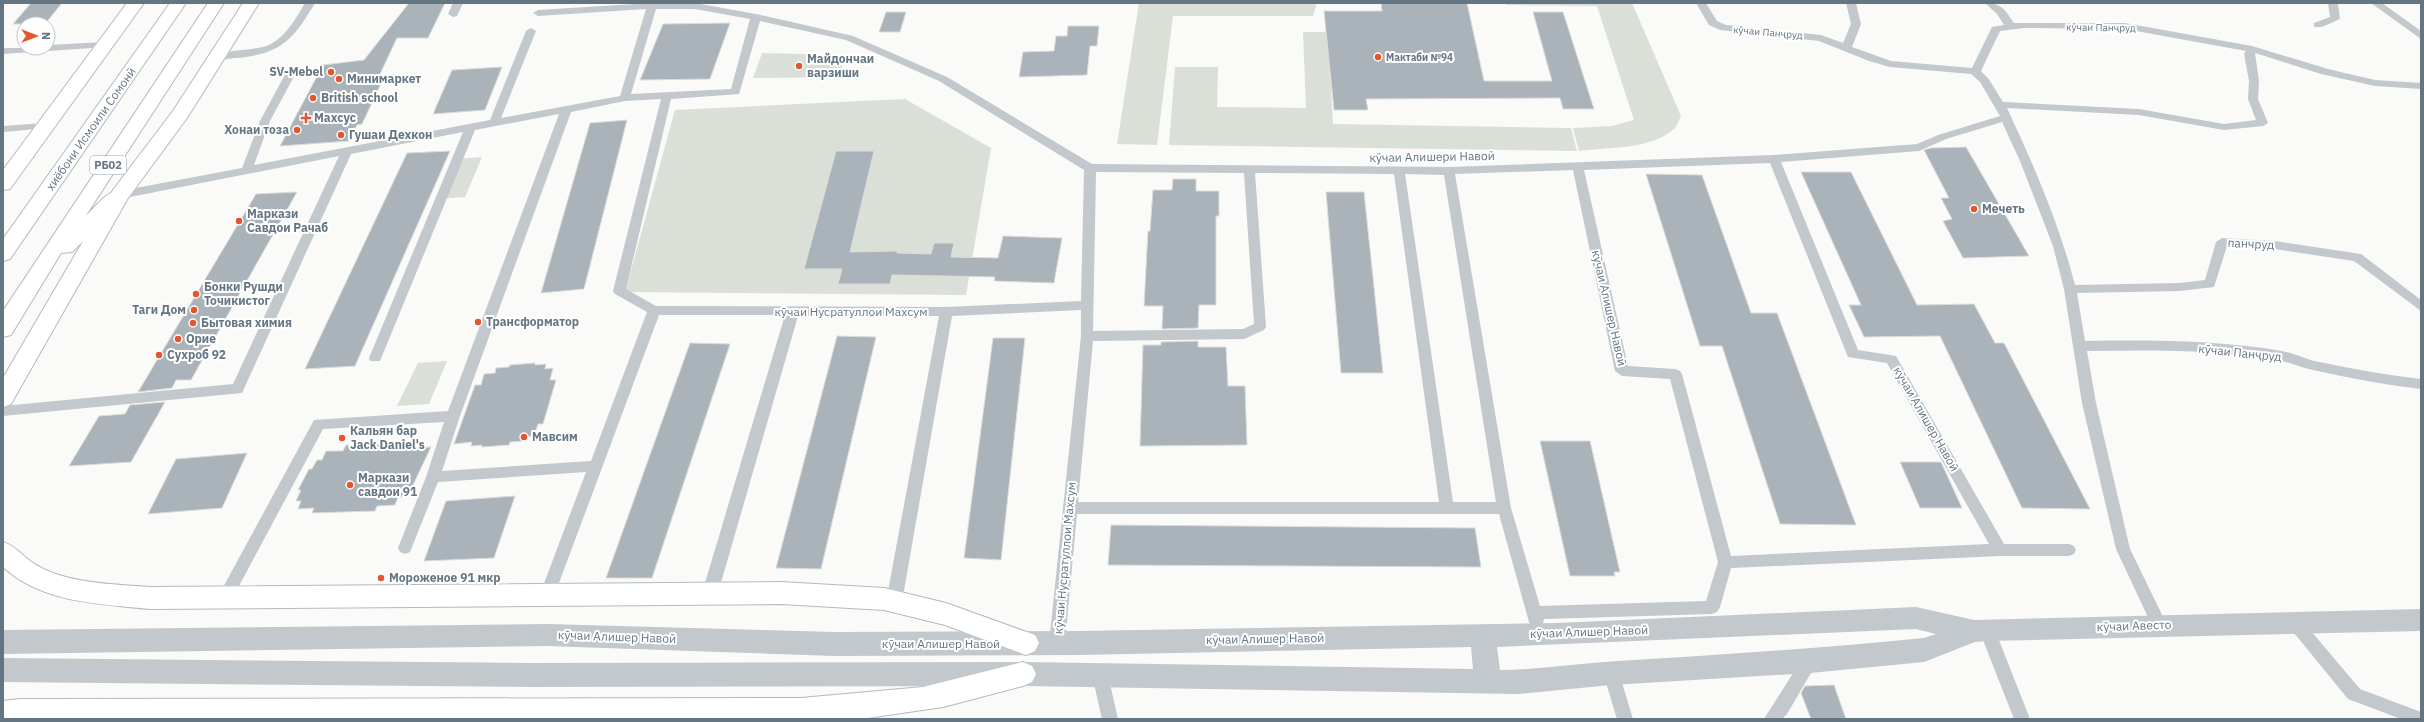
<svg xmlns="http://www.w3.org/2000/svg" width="2424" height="722" viewBox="0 0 2424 722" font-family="'IBM Plex Sans',sans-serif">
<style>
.green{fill:#dadfd7}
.building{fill:#aab3b9;stroke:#dcdcda}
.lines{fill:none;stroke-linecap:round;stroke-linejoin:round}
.secondary-casing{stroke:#b3babf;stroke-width:2}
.highway-casing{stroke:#b4b9bd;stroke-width:2}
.lane{fill:#c3c8cc;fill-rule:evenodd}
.street{fill:#c3c8cc;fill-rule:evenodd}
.secondary{fill:#fff;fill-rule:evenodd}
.highway{fill:#fff;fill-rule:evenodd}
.poi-dot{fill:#e4572e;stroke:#fff;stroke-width:1.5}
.labels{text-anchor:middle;stroke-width:4;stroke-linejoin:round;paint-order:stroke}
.far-street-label{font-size:10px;fill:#657683;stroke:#fff}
.far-poi-label{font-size:10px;font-weight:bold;fill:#657683;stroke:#fff;text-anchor:start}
.shield{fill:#fff;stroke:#939fa8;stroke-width:1}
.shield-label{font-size:11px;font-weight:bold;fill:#657683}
.poi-label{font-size:12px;font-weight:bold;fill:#657683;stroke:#fff;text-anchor:start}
.street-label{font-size:12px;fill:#657683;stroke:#fff}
</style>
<rect width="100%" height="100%" fill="#fafaf8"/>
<g class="green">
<path d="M1139,3H1317L1313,16H1173L1157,145L1117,144Z"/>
<path d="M1506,3H1632L1681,116C1679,120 1677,127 1674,129C1650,150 1608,147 1579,151L1573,128L1612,126L1634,120L1597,6L1506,5Z"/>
<path d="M1303,32H1328L1333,124L1571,128L1577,151L1169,145L1175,67H1218L1217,107L1306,108Z"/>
<path d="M762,53L844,55L840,77L753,78Z"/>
<path d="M905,99L991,148L966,295L625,292L675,110Z"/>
<path d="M482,157L465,197L438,199L456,159Z"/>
<path d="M447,361L429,404L397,406L418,363Z"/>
</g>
<g class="building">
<path d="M31,3H62L45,24H13Z"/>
<path d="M409,3H445L428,38H397L379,76L385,75L362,124L357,125L349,141L280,146L323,65L364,60Z"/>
<path d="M1381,3H1467L1484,81H1552L1533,12H1563L1594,109H1563L1560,98L1366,99L1368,110H1334L1324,11H1382Z"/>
<path d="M886,12H906L900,32H879Z"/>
<path d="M730,23L710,79L640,80L663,24Z"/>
<path d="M1068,26H1099L1097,46H1090L1087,75L1019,77L1023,52L1054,51L1056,36H1067Z"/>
<path d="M502,67L485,110L433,114L452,70Z"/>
<path d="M627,120L584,289L541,293L590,123Z"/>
<path d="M1966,147L2029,256L1963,258L1943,221L1952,219L1941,198H1949L1924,150L1931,148Z"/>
<path d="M450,151L355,366L305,369L407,153Z"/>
<path d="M836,151H874L850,252L897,251V253L931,254L934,243H954L951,257L998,258L1003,236L1062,238L1054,283L994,281L995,277L892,275L890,284H838L842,269H804Z"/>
<path d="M1801,172H1851L1917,305L1974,304L1995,343H2004L2090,509L2022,508L1940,336L1864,337L1849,305H1861Z"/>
<path d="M1646,174L1702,175L1751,313H1777L1856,525L1780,524L1722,346H1700Z"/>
<path d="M1173,179H1196V191H1219V216H1216V305H1199L1198,328L1162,329L1163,306H1144L1148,231H1150L1153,190H1172Z"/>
<path d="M297,192L191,380H176L172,388L138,392L256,194Z"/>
<path d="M1326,192H1364L1383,373H1341Z"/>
<path d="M837,336L876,337L821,569L776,568Z"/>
<path d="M993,338H1025L1001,560L964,558Z"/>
<path d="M1198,341V347H1226L1228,386H1245L1247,445L1140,446L1143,345H1161V342Z"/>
<path d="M690,343L730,344L652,578H606Z"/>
<path d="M535,363V365L546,364L545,369L553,368L550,380H556L543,424H538L534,436L525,437L523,441L510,442L509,445L482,447V445L471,446L472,442L454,444L475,385H481L484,374L495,373L496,368L509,367L510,365Z"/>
<path d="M165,402L131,462L69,466L99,416L125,414L130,405Z"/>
<path d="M1540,441H1590L1620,572H1614L1615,576H1570Z"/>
<path d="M406,444L404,448L431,447L412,487L409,488L406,497H398L395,505L377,506L375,511L312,513L314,508L298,509L301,501H296L301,490H298L309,469H312L317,460H322L326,451H343L346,445Z"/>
<path d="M247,453L222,508L148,514L176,459Z"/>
<path d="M1900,462H1941L1962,508H1920Z"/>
<path d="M515,496L494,558L424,561L446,501Z"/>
<path d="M1111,525L1475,528L1481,567L1108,565Z"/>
<path d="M1834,685L1846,719H1811L1801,693L1805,686Z"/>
</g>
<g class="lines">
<defs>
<g id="secondary">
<path d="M127,3H144L10,189L3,190V170Z"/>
<path d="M243,3H259L187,118L128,198L11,404L3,407V378L113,190L173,111Z"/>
<path d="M3,542C16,546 22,556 33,563C65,584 113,584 150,587L781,582L884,588L946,603L1035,635L1039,643L1035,651L1026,655L945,625L884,610L781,604L150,609C100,604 42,603 3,567Z"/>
<path d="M1023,662L1032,666L1036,674L1032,682L1023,686L943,707L861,719H3V701L20,699L801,698L923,687Z"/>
</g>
<g id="highway">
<path d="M170,3H186L10,259L3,261V239Z"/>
<path d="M208,3H224L85,217C96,206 110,186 127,190L130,195L72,252L61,253L11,335L3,337V311Z"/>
</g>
</defs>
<use href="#secondary" class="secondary-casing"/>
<use href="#highway" class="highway-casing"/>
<g class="lane">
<path d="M305,3H315C293,41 279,55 234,58C228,59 218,61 214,56C219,50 259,51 271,44C287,35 296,18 305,3Z"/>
<path d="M453,3H463L457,16L453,17L448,14Z"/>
<path d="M652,3H695L756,14L853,36L947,77L1092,164L1449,167L1774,155L1917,144L1938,135L2000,116L1980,82L1971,74L1890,67L1869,61L1819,41L1720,30L1709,25L1696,3H1706L1717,21L1726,25L1821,35L1843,43L1851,24L1846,3H1856L1861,24L1852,47L1891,61L1972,68L1992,27L2004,25L1997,14L1985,3C2002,3 2005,10 2014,23H2125L2252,46L2328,69L2375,80L2421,83V89L2375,86L2321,74L2255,53L2259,81L2258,99L2268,123L2263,126L2224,130L2139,115L2007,108C2034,166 2059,223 2075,285L2180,283L2205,280L2216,242L2222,238L2274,241L2361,254L2421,300V311L2354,261L2274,249L2227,246L2214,287L2180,291L2077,293L2085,341C2150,340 2217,340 2282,351C2293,353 2303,358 2314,361C2349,368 2385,375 2421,379V389C2385,385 2349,378 2313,370C2302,368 2292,363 2281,361C2217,349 2151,350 2087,351L2096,403L2130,549L2167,625L2164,630L2159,632L2154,630L2116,549L2082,403L2064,289L2053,246L2020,161L2002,122L1946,139L1919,151L1781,162L1858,350L1896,356L2004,544H2069L2074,546L2076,550L2074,554L2069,556H2000L1731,568L1720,607L1717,612L1712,614L1544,619L1542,627L1537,629L1532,627L1529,622L1499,514H1077L1065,643L1062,648L1057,650L1052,648L1049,643L1081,336V310L952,316L902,602L899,607L894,609L889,607L886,602L939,316H798L718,593L715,598L710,599L705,598L702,593L785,315H659L553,599L548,600L543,599L540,594L586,472L438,482L410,552L405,554L400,552L398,548L426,477L444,422L323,429L231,601L226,602L221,601L218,596L221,591L314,420L448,411L559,114L475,130L380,361H370L369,358L463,132L351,154L242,393L3,416V406L233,384L339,156L120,199L114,195L120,191L242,168L260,121L289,67H297L298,69L270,121L254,165L490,120L526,31L531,28L536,31L501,118L620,96L646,9L538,16L533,13L538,10ZM656,9H695L750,19L731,89L631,94ZM760,21L846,40L939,81L1084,170L1081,301L946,307L656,306L626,289L671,99L739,94ZM2024,28L2125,29L2246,51L2244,54L2249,81L2248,99L2256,120L2224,124L2139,109L2003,102L1988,78L1981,71L2000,31ZM661,99L613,291L615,294L647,312L591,461L442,471L460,416L571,112L625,101ZM1770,163L1848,357L1887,363L1989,544L1731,556L1682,374L1680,371L1675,369L1628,366L1584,170ZM1573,170L1615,371L1622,376L1670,379L1718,562L1706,601L1540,606L1511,508L1455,174ZM1096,172L1244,173L1254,324L1243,329L1093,331ZM1255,173L1394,174L1439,502H1078L1093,341L1244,339L1264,330L1266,327ZM1405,174L1444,175L1496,502H1453Z"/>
<path d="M2328,3H2338L2340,19L2322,27H2314V23L2330,17Z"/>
<path d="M2371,3H2382L2421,31V39Z"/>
<path d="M104,42L108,43V47L3,54V48H48V45Z"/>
<path d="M44,123L48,124V128L3,132V126Z"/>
<path d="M2295,616L2300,618L2360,689L2421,712V719H2401L2348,699L2290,628L2287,623L2290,618Z"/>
<path d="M1987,623L1992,625L1995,630L2030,719H2014L1979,630L1982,625Z"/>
<path d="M1810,654L1816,656L1818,661L1787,714L1782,719H1764L1804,656Z"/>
<path d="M1611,666L1617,668L1619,673L1633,719H1617L1603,673L1605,668Z"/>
<path d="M1100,668L1106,670L1108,675L1118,719H1102L1092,675L1094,670Z"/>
</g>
<path class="street" d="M1916,607L1974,620L2421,609V631L1987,641L1975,642L1924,662L1810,673L1611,685L1518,694L1023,686L531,687L3,682V658L531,663L1023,662L1473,669L1471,647L1080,655L835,656L547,646L3,654V630L547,624L835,632L1080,631L1557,623ZM1916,629L1936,634L1924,638C1822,648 1720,655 1618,661C1579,663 1539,670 1500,670L1497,647Z"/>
<use href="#secondary" class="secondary"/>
<use href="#highway" class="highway"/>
</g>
<g class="poi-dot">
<circle cx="1378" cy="57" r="4"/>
<circle cx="799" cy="66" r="4"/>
<circle cx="331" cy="72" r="4"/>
<circle cx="339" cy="79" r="4"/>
<circle cx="313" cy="98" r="4"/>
<path d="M304 112h4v4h4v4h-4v4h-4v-4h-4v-4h4z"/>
<circle cx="297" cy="130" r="4"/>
<circle cx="341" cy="135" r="4"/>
<circle cx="1974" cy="209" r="4"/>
<circle cx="239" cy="221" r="4"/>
<circle cx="196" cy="294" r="4"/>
<circle cx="194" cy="310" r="4"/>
<circle cx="478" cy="322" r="4"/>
<circle cx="193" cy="323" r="4"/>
<circle cx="178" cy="339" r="4"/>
<circle cx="159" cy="355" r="4"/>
<circle cx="524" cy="437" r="4"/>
<circle cx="342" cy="438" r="4"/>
<circle cx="350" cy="485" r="4"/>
<circle cx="381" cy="578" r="4"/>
</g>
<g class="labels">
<g class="far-street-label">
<text transform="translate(2101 27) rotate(1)" y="4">кӯчаи Панҷруд</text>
<text transform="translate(1768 32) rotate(5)" y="4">кӯчаи Панҷруд</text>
</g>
<g class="far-poi-label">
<text x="1386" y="61">Мактаби №94</text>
</g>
<rect class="shield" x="90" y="156" width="36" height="18" rx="3"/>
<g class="shield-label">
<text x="108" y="169">РБ02</text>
</g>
<g class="poi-label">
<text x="807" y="63">Майдончаи<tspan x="807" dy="14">варзиши</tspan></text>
<text x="323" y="76" text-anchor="end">SV-Mebel</text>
<text x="347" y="83">Минимаркет</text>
<text x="321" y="102">British school</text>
<text x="314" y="122">Махсус</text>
<text x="289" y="134" text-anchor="end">Хонаи тоза</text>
<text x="349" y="139">Гушаи Дехкон</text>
<text x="1982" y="213">Мечеть</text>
<text x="247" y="218">Маркази<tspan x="247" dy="14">Савдои Рачаб</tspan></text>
<text x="204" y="291">Бонки Рушди<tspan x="204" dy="14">Точикистог</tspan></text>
<text x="186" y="314" text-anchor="end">Таги Дом</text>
<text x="486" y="326">Трансформатор</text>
<text x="201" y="327">Бытовая химия</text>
<text x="186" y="343">Орие</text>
<text x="167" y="359">Сухроб 92</text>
<text x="350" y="435">Кальян бар<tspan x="350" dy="14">Jack Daniel's</tspan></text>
<text x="532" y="441">Мавсим</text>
<text x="358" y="482">Маркази<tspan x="358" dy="14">савдои 91</tspan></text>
<text x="389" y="582">Мороженое 91 мкр</text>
</g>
<g class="street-label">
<text transform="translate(91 129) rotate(-55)" y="4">хиёбони Исмоили Сомонӣ</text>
<text transform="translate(1432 157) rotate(-1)" y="4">кӯчаи Алишери Навоӣ</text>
<text transform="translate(2251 244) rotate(3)" y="4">панчруд</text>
<text transform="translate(1609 308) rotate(77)" y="4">кӯчаи Алишер Навоӣ</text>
<text x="851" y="316">кӯчаи Нусратуллои Махсум</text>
<text transform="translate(2240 353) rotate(6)" y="4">кӯчаи Панҷруд</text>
<text transform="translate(1926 419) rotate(60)" y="4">кӯчаи Алишер Навоӣ</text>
<text transform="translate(1065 558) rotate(-85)" y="4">кӯчаи Нусратуллои Махсум</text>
<text transform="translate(2134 626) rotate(-2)" y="4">кӯчаи Авесто</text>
<text transform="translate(1589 632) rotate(-2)" y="4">кӯчаи Алишер Навоӣ</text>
<text transform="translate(617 637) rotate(2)" y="4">кӯчаи Алишер Навоӣ</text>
<text transform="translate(1265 639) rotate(-1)" y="4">кӯчаи Алишер Навоӣ</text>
<text x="941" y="648">кӯчаи Алишер Навоӣ</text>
</g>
</g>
<rect width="2424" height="722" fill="none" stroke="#657683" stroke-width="8"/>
<g transform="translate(36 36) rotate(90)"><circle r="19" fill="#ffffff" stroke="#c1c8cd"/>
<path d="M0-3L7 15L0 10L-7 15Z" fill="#e4572e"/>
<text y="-6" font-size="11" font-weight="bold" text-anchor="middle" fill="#657683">N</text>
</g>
</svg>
